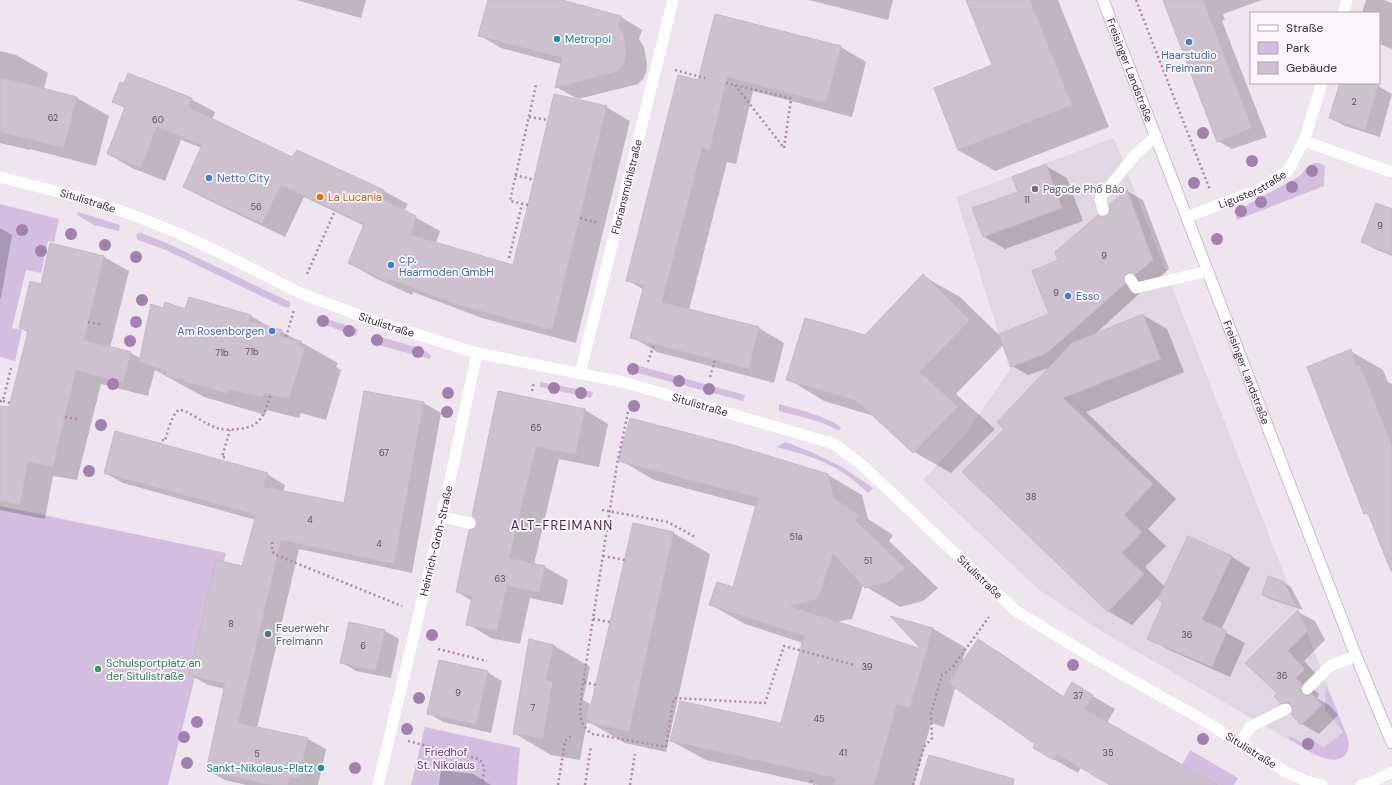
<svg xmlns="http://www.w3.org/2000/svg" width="1392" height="785" viewBox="0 0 1392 785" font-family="'DM Sans',sans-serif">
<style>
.built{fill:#e1d6e3}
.green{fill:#d3bee0}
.shadow{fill:#0003}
.building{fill:#cec1cf;stroke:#c7b7c8}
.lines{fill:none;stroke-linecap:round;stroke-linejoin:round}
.secondary-casing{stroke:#ceb8ce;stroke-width:13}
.path{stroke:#b285b1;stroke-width:2.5;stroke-dasharray:2 3;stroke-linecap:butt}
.service{stroke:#fff;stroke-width:11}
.minor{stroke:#fff;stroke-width:11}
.secondary{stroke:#fff;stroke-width:11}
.tree{fill:#a380ae}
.culture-dot{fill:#0f9aa8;stroke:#faf6fb;stroke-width:1.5}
.shop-dot{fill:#3f7fe0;stroke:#faf6fb;stroke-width:1.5}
.worship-dot{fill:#6b7280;stroke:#faf6fb;stroke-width:1.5}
.food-dot{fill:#e8710a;stroke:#faf6fb;stroke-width:1.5}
.service-dot{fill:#5c6f8a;stroke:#faf6fb;stroke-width:1.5}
.leisure-dot{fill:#2e9e5b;stroke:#faf6fb;stroke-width:1.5}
.labels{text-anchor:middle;stroke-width:3.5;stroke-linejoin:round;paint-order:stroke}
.number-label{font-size:9px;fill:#644b63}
.culture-label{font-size:11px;fill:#0d838f;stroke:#faf6fb;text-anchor:start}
.shop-label{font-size:11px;fill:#366cbe;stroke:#faf6fb;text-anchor:start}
.street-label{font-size:11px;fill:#41243f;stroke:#faf6fb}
.worship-label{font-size:11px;fill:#5b616d;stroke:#faf6fb;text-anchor:start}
.food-label{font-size:11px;fill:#c56008;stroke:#faf6fb;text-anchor:start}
.service-label{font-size:11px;fill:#4e5e75;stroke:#faf6fb;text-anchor:start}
.leisure-label{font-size:11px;fill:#27864d;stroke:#faf6fb;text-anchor:start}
.park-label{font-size:11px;fill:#652d79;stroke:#faf6fb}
.quarter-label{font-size:13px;letter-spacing:1px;fill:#541f4e;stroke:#faf6fb}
</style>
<rect width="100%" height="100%" fill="#eee5ef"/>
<path class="built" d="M1114,138L1345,730L1315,755L1098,629L1038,589L923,480L964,436L1010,370L956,197Z"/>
<g class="green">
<path d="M1314,163H1319L1325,166L1324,186L1237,220L1234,212L1300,176L1307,167Z"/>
<path d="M0,204L59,219L54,242L48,241L41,273L26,270L12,328L22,330L15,361L0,357Z"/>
<path d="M78,212L120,225L119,231L94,225L77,215Z"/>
<path d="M138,233H141L169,244L290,302V306L288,308L284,307L166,250L138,240L136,235Z"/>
<path d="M318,316L358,329L356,336L316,322Z"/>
<path d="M374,335L422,349L431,355L430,359L371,343Z"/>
<path d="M632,364L745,395L743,401L630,371Z"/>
<path d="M540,382L593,392L591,398L540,387Z"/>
<path d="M779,404C800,410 823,415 841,427L839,431C821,420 800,417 779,411Z"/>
<path d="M785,442L809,451L842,467L873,488L868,493C838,464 815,457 776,447Z"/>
<path d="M0,506L226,553L168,785H0Z"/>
<path d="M1326,686L1347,736C1349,742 1350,748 1346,754C1332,771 1302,746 1288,738L1290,736L1303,743L1309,736L1323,748L1343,732L1325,709Z"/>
<path d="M425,727L520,748L517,785H411Z"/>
<path d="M1190,750L1238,778L1234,785H1218L1182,765Z"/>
</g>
<g class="shadow">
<path d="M296,0H366L361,18Z"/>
<path d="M489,0H559L621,17L642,30L639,39L644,47L647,64L646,73L643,79L638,84L578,99L556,87L561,64L501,48L479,35Z"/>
<path d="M809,0H893L888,20Z"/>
<path d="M967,0H1058L1109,127L995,171L958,150L993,66Z"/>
<path d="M1164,0H1262L1223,14L1225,20L1222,21L1267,137L1232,149L1218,141Z"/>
<path d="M1366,0H1384L1392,3V49L1379,44V13H1362Z"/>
<path d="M841,47L866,62L852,117L753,91L736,164L727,162L689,310L759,328L784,343L774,383L657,352L632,337L644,290L628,280L699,81Z"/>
<path d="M0,51L16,55L48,73L44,89L77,98L109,116L96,166L30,149V150L0,143Z"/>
<path d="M1341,83H1367L1378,86L1392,94L1380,137L1345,126L1330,118Z"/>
<path d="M191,99L215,112L212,120L293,159L297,151L384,191L408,204L404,211L440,231L436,243L513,266L606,107L630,121L576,343L482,318L413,292L412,295L373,277L349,263L365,226L304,197L285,237L208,200L184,187L202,148L181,140L165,181L132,168L108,154L125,108L113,101Z"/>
<path d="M1046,166L1067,178L1083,221L1005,249L983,236L1019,193Z"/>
<path d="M1127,191L1143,200L1169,269L1152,283L1139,289L1140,293L1094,335L1143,315L1167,329L1184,372L1086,412L1176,499L1148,529L1166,546L1145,567L1165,587L1188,537L1232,557L1250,568L1221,630L1245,643L1230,677L1167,649L1149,638L1164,602L1161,594L1132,625L1108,611L1005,429L1051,367L1028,375L1012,366L1004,344L956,394L995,429L951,473L914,452L874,416L824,401L788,379L866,336L923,276L960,297L999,335L1050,315L1060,261L1101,218L1108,216Z"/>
<path d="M1392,210V256L1377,250L1362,242Z"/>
<path d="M0,228L12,235L1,298H0Z"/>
<path d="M104,257L129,271L110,348L131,353L141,359L163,310H186L189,299L251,316L273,329L281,331L338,363L336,367L341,370L326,420L301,413L299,418L267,410L265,415L204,397L155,370L148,396L101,384L77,480L53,476L45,519L0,510V407L10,409L29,333L21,328L41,285Z"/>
<path d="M1350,351L1383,370L1388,382L1392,384V572L1370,516L1365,513Z"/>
<path d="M499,392L585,410L608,424L599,467L559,459L534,564L545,567L568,580L563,605L530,598L520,644L491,638L468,624L472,601L457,592L478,524Z"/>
<path d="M424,403L441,413L412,573L299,549L257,728L308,739L326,749L318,785H246L225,780L207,770L225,689L208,685L190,675L243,567L256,520L123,483L105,473L267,474L285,485L283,492L345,504Z"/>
<path d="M620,460L828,475L862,495L868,519L893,535L889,541L938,588L923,601L900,607L863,585L852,619L836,622L924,651L932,628L966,648L962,663L979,640L1002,654L1064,697L1072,684L1115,709L1107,723L1216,785H1112L1081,767L1078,773L1034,748L1037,744L955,688L944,727L931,723L914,785H818L706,760L671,741L782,724L803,643L745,624L711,605L734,589L757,507L654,480Z"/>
<path d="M673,533L710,554L666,752L625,743L587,721L580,760L551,755L514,733L553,645L590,667L583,700L590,704L587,719H589Z"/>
<path d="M1284,583L1291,587L1303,610L1270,599L1263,595Z"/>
<path d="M1298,612L1315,621L1325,640L1304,661L1321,679L1312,688L1319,694L1317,698L1329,705L1338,715L1319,734L1302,724L1294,710L1282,703L1279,693L1247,663Z"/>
<path d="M385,631L399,639L391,678L356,671L341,662Z"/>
<path d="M487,672L502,681L491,733L443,722L429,713Z"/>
<path d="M441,770L473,774L491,785H439Z"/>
</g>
<g class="building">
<path d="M488,0H562L621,16L618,26L623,33L625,42L626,51L625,61L622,66L616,72L555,88L562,58L478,36Z"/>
<path d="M966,0H1030L1072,105L958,150L934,88L992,65Z"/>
<path d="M1163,0H1203L1252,128L1217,142Z"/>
<path d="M715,14L841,46L826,103L727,77L710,150L702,148L662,302L759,327L749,369L630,338L644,285L626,281L678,75L698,80Z"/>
<path d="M128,73L192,98L188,107L292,157L297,150L384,190L380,198L416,216L411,235L513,265L527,209L554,94L607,106L552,330L457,305L389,279L388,282L348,263L364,224L281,185L262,224L183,187L202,145L157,127L141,168L107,154L125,107L112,102L120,82L124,83Z"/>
<path d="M0,77L77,97L64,148L0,132Z"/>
<path d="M1340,83H1379L1365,130L1329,118Z"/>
<path d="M1046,164L1062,208L983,237L972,208L1018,192L1012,177Z"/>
<path d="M1127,190L1153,260L1135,275L1130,272L1126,273L1123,279L1125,284L1047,353L1011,367L999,334L1049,314L1032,271L1058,260L1055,252L1098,215L1101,217L1108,215L1110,212L1109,205Z"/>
<path d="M1376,203L1392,209V254L1361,242Z"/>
<path d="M50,243L104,256L84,340L131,352L123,383L76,370L53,467L28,462L20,505L0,501V406L9,407L28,331L19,328L30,281L41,284Z"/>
<path d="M923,274L970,320L920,372L958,407L913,453L857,401L786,380L805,318L865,335Z"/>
<path d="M189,297L251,315L249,321L282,330L280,336L301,341L299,346L305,348L289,399L264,393L262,397L230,390L228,394L166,376L167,371L139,362L151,304L163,308L165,302L185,309Z"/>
<path d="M1143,314L1161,359L1063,398L1153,484L1124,515L1142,532L1122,553L1144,574L1108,612L962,472L1004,429L997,422L1072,343Z"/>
<path d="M1351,349L1357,366L1360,365L1392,446V571H1391L1368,513L1364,514L1307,367Z"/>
<path d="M364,391L424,402L394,564L281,540L238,723L308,738L299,779L290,777L288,785H272L206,771L225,684L189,675L216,560L242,566L256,515L104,473L115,431L268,473L264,487L344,503Z"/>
<path d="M498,391L585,409L576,454L536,447L509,558L545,566L539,592L507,586L497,631L466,625L472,596L456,592L469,530L475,528L477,524L475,518L472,516Z"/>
<path d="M630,418L733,445L828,474L834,498L859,515L855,520L905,568L889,582L865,588L833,554L818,599L790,606L921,649L890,616L933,628L910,708L897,704L874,785H834L836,778L670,741L680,701L781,723L804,636L709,605L717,582L733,587L758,498L618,461Z"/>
<path d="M633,523L674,532L629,732L587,722Z"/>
<path d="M1188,536L1232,556L1202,620L1227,631L1212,667L1147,639L1163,603L1158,599Z"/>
<path d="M1268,576L1284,582L1297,607L1262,595Z"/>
<path d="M1298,610L1308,630L1288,651L1305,669L1296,678L1302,684L1300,688L1302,694L1306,696L1312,694L1322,705L1301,725L1291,714L1293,709L1290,703L1286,702L1281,704L1274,696L1277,693L1245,663Z"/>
<path d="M349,622L385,630L376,671L340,663Z"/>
<path d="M529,639L554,645L546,680L553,682L543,739L513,734Z"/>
<path d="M978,639L1063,697L1072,682L1093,695L1084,709L1218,785H1110L1057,754L1054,760L1033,748L1035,744L948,683Z"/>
<path d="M439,660L488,671L476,725L427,714Z"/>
<path d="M929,755L1014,779L1013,785H920Z"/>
</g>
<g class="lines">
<defs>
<g id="secondary">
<path id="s5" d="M1103,0L1356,656L1392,743"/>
</g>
</defs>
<use href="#secondary" class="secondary-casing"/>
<g class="path">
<path d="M1136,0L1210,190"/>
<path d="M675,70L705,78"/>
<path d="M726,83L794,99"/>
<path d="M735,85L784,148L791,99"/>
<path d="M529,117L548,120"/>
<path d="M515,175L534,180"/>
<path d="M528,205L510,201L536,85"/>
<path d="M580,218L598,223"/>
<path d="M509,258L522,204"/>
<path d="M307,274L334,213"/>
<path d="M88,322L102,325"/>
<path d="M286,337L294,310"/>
<path d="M648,362L654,344"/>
<path d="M710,377L715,360"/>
<path d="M532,391L534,382"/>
<path d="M0,401H3L11,368"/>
<path d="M3,401L10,403"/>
<path d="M628,412L617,464L582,690C581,708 575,724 593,734L666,747L674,698L765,703L784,646L854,665"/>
<path d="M65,417L77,419"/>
<path d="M162,440L165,441C167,434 172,413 179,410C184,408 208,426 217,428C223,430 231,430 238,429C262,427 264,414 271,394"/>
<path d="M225,457H222L230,430"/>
<path d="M602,510L668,522L695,537"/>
<path d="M272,542V551L276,555L402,606"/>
<path d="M603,556L625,560"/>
<path d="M593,619L610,622"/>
<path d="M438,649L487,661"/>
<path d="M584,682L596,685"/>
<path d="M408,741L479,759C487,766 483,776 482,785"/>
<path d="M811,780L814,785"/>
<path d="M558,785L565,741L571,736"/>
<path d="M585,785L591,746"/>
<path d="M630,785L635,754"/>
<path d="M913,785L924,747L932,738L931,713L942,675L952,668L989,617"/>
</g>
<g class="service">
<path d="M1103,210L1100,198L1136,154L1156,136"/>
<path d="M1130,279L1136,288L1208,271"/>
<path d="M442,517L470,523"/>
<path d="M1307,689L1330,666L1356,656"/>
<path d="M1240,743L1250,727L1286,709"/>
</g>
<g class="minor">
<path d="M1343,13L1347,0"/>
<path d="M1304,141L1322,83"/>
<path id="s1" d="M0,177L78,197L133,215L178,233L223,254L300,293L371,320L477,353L623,382L834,444L862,465L1016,611L1100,662L1198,717L1286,772L1306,781L1322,785"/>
<path id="s2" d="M1187,217L1258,190L1288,171L1304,141L1392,172"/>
<path id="s3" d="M580,373L673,0"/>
<path id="s4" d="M378,785L442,517L477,353"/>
<path d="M1361,785L1370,783L1392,772"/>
</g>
<use href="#secondary" class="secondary"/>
</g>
<g class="tree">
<circle cx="1203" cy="133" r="6"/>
<circle cx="1252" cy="161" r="6"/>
<circle cx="1312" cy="171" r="6"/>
<circle cx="1194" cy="183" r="6"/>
<circle cx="1292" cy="187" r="6"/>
<circle cx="1261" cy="202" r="6"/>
<circle cx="1241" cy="211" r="6"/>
<circle cx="22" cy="230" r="6"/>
<circle cx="71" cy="234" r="6"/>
<circle cx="1217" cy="239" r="6"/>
<circle cx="105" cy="245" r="6"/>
<circle cx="41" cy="251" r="6"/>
<circle cx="136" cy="257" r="6"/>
<circle cx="142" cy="300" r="6"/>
<circle cx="323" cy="321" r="6"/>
<circle cx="136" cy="322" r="6"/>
<circle cx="349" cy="331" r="6"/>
<circle cx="377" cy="340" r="6"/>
<circle cx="130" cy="341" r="6"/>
<circle cx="418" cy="352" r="6"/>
<circle cx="633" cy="369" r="6"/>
<circle cx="679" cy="381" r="6"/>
<circle cx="113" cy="384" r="6"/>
<circle cx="554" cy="388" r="6"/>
<circle cx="709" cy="389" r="6"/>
<circle cx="448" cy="393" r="6"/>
<circle cx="581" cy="393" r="6"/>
<circle cx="634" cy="406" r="6"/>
<circle cx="447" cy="412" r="6"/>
<circle cx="101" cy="425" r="6"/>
<circle cx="89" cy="471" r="6"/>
<circle cx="432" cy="635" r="6"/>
<circle cx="1073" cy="665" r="6"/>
<circle cx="419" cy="698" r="6"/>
<circle cx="197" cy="722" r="6"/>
<circle cx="407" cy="729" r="6"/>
<circle cx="184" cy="737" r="6"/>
<circle cx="1203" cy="739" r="6"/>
<circle cx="1308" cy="744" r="6"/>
<circle cx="187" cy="763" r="6"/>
<circle cx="355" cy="768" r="6"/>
</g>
<g class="culture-dot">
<circle cx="557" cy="39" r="4"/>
<circle cx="321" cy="768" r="4"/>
</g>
<g class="shop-dot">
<circle cx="1189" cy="42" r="4"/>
<circle cx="209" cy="178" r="4"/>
<circle cx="391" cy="265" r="4"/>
<circle cx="1068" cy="296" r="4"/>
<circle cx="272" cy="331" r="4"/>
</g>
<circle class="worship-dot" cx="1035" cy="189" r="4"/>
<circle class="food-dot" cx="320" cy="197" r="4"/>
<circle class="service-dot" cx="268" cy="634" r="4"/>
<circle class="leisure-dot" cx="98" cy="669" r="4"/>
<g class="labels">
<g class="number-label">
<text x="1354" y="105">2</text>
<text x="53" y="121">62</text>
<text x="158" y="123">60</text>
<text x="1027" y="203">11</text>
<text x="256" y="210">56</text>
<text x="1380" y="229">9</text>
<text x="1104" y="259">9</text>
<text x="1056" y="296">9</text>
<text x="252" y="355">71b</text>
<text x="222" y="356">71b</text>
<text x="536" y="431">65</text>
<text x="384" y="456">67</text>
<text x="1031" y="500">38</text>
<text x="310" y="523">4</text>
<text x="796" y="540">51a</text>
<text x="379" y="547">4</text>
<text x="868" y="564">51</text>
<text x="500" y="582">63</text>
<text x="231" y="627">8</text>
<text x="1187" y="638">36</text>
<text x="363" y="649">6</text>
<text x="867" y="670">39</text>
<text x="1282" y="679">36</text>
<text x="458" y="696">9</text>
<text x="1078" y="699">37</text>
<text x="533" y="711">7</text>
<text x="819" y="722">45</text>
<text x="843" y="756">41</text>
<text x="1108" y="756">35</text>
<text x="257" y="757">5</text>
</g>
<g class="culture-label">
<text x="565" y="43">Metropol</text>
<text x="313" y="772" text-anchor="end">Sankt-Nikolaus-Platz</text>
</g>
<g class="shop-label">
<text x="1189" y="59" text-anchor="middle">Haarstudio<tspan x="1189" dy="13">Freimann</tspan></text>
<text x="217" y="182">Netto City</text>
<text x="399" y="263">c.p.<tspan x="399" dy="13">Haarmoden GmbH</tspan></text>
<text x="1076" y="300">Esso</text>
<text x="264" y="335" text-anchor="end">Am Rosenborgen</text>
</g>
<g class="street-label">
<text dy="4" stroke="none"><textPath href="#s5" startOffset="75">Freisinger Landstraße</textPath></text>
<text dy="4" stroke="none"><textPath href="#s3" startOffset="192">Floriansmühlstraße</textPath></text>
<text dy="4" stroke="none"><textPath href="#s2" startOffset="71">Ligusterstraße</textPath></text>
<text dy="4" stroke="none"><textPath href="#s1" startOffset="91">Situlistraße</textPath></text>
<text dy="4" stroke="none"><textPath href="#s1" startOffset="415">Situlistraße</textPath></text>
<text dy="4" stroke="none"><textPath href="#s5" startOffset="399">Freisinger Landstraße</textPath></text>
<text dy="4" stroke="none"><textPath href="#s1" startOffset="739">Situlistraße</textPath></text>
<text dy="4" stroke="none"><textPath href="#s4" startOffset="251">Heinrich-Groh-Straße</textPath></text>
<text dy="4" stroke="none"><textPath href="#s1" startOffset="1076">Situlistraße</textPath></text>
<text dy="4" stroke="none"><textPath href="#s1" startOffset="1399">Situlistraße</textPath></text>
</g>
<g class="worship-label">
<text x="1043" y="193">Pagode Phổ Bảo</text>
</g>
<g class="food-label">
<text x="328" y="201">La Lucania</text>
</g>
<g class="service-label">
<text x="276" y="632">Feuerwehr<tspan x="276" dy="13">Freimann</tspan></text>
</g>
<g class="leisure-label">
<text x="106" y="667">Schulsportplatz an<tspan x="106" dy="13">der Situlistraße</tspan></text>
</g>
<g class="park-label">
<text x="446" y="756">Friedhof<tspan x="446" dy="13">St. Nikolaus</tspan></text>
</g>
<g class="quarter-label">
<text x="562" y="530">ALT-FREIMANN</text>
</g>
</g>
<rect x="1250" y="12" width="130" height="72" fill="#faf6fb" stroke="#b0a2b0"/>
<rect x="1258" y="25" width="20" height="6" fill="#ffffff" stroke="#b0a2b0"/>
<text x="1286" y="32" font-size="12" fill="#41243f">Straße</text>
<rect x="1258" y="42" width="20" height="12" fill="#d3bee0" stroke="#b0a2b0"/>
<text x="1286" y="52" font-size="12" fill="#41243f">Park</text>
<rect x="1258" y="62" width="20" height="12" fill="#cec1cf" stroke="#b0a2b0"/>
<text x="1286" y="72" font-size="12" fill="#41243f">Gebäude</text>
</svg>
